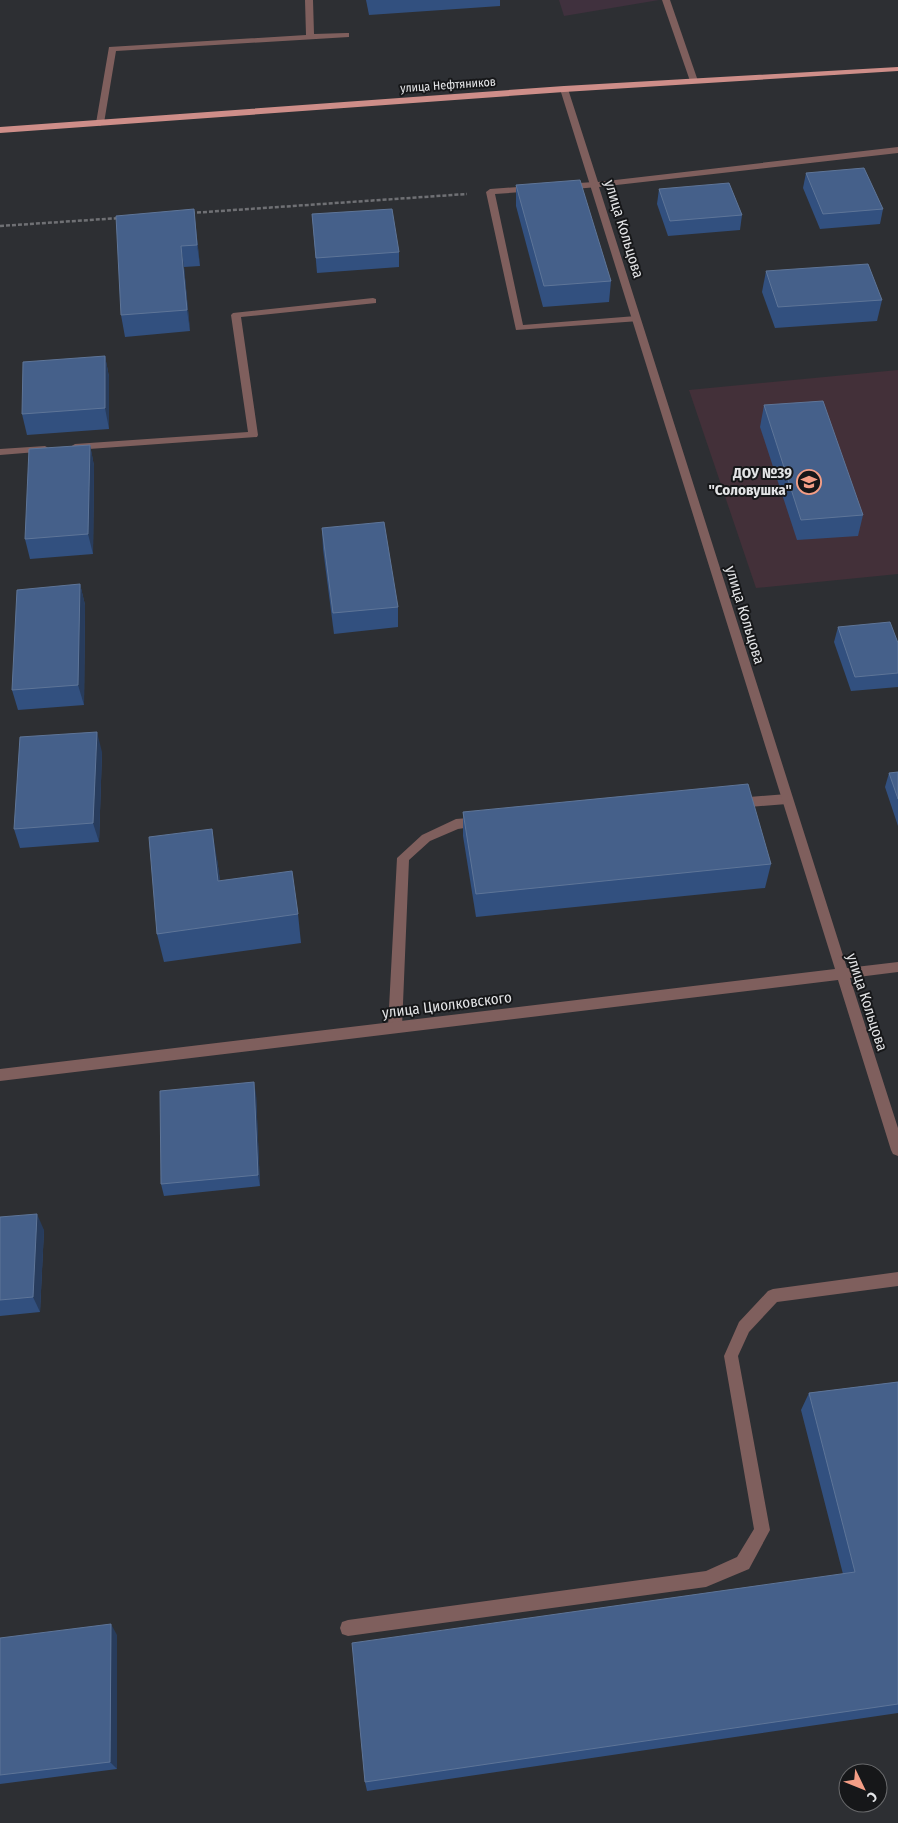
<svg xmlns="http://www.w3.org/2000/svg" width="898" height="1823" viewBox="0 0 898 1823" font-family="'Fira Sans Condensed',sans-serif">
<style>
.industrial{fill:#40313e}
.education{fill:#433039}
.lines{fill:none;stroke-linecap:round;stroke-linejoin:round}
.path{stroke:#6f7074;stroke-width:2.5;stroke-dasharray:4 2;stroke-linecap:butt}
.lane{fill:#7f5f5d;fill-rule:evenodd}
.street{fill:#7f5f5d;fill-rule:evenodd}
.primary{fill:#ce8e89;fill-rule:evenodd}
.wall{fill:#32507f}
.shaded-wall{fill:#283c5c}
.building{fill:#45608a;stroke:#5e7598}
.labels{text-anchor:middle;stroke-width:4;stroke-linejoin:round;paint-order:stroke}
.far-street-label{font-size:12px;fill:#e3e4e6;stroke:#161719}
.street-label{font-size:15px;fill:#e3e4e6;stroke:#161719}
.poi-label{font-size:15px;font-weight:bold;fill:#e3e4e6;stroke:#161719;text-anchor:end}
</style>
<rect width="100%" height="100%" fill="#2d2f33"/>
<path class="industrial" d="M559,0H659L564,16Z"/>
<path class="education" d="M898,370V574L756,588L689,390Z"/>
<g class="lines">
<g class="path">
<path d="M191,213L467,194"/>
<path d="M0,226L120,218"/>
</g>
<g class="lane">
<path d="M305,0H313L314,34L346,33H349V37L116,51L104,123L100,126L96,123L109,47L306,35Z"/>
<path d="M662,0H670L698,81L697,83L690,81Z"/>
<path d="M594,182L598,185L597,187L564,190L560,187L564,184Z"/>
<path d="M532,186L536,189L535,191L495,194L523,325L636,316L639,317V321L516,330L486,192L490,189Z"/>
<path d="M373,298L376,299V303L241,317L258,435L257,437L75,450L70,447L75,444L248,432L231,315L233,313Z"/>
<path d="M45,446L50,449L49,451L0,455V449Z"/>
<path d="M787,794L791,796L793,799L791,802L787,804L737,808L733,806L731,803L733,800L737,798Z"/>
<path d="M480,817L484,819L486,822L484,825L458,829L430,841L409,860L402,1027L400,1031L395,1033L390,1031L388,1027L397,858L422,835L456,819Z"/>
<path d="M898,1272V1286L777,1302L749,1332L738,1356L770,1530L749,1569L706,1587L348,1636L342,1634L340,1628L342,1622L348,1620L706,1571L737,1557L754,1529L724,1356L739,1322L768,1291L773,1289Z"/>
</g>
<path class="street" d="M564,86L568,89L598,182L898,147V153L599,187L847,968L898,962V972L850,978L898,1128V1156L893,1154L891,1150L838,980L0,1081V1069L835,969L560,89Z"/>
<path class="primary" d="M898,67V71L564,92L0,133V127L564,86Z"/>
</g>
<g class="wall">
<path d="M366,0H500V6L369,15Z"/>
<path d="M806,173L883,209L880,224L820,229L803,188Z"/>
<path d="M516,185L611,281L609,302L543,307L516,206Z"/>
<path d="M659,189L742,215L740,230L668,236L657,204Z"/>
<path d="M194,209L200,266L184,267L190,331L125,337L121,315Z"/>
<path d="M312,214L399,252V267L317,273Z"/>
<path d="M766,271L882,300L877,321L775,328L762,292Z"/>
<path d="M105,356L109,377V429L27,435L22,414Z"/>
<path d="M764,405L863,515L858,536L797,540L760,427Z"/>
<path d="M90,445L94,466L93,554L30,559L25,539Z"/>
<path d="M322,528L398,607V627L334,634L323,549Z"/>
<path d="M80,584L85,605L84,705L18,710L12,690Z"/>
<path d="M838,627L898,643V687L851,691L834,642Z"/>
<path d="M102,752L99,842L20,848L14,829Z"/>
<path d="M898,772V826L885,787L889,773Z"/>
<path d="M463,812L771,864L765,888L476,917L463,836Z"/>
<path d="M217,859L220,881L298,914L301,943L164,962L157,934Z"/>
<path d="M256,1094L260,1186L164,1196L161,1184Z"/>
<path d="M0,1217L44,1230L40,1312L0,1316Z"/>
<path d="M898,1382V1713L367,1791L365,1782L843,1574L801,1410L809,1393Z"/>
<path d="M117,1635V1769L0,1784V1638Z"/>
</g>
<g class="shaded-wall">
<path d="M194,209L196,231L200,266L197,245Z"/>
<path d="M181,246L184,267L190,331L187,310Z"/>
<path d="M105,356L109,377V429L105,408Z"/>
<path d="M90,445L94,466L93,554L88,534Z"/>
<path d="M80,584L85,605L84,705L78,685Z"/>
<path d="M97,732L102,752L99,842L93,823Z"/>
<path d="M212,829L217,859L224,910L218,881Z"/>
<path d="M254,1082L256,1094L260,1186L258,1175Z"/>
<path d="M37,1214L44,1230L40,1312L33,1297Z"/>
<path d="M111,1624L117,1635V1769L110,1762Z"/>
</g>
<g class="building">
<path d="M864,168L883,209L823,214L806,173Z"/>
<path d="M580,180L611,281L544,286L516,185Z"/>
<path d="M729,183L742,215L670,221L659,189Z"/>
<path d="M194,209L197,245L181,246L187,310L121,315L116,216Z"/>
<path d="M392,209L399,252L316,258L312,214Z"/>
<path d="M868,264L882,300L778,307L766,271Z"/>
<path d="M105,356V408L22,414L23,362Z"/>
<path d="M823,401L863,515L801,520L764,405Z"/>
<path d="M90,445L88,534L25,539L29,449Z"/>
<path d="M384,522L398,607L333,613L322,528Z"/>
<path d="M80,584L78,685L12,690L17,590Z"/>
<path d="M890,622L898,643V673L855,677L838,627Z"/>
<path d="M97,732L93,823L14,829L20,737Z"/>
<path d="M898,772V799L889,773Z"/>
<path d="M748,784L771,864L476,894L463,812Z"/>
<path d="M212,829L218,881L292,871L298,914L157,934L149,837Z"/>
<path d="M254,1082L258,1175L161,1184L160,1091Z"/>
<path d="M37,1214L33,1297L0,1300V1217Z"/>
<path d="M898,1382V1704L365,1782L352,1643L855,1572L809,1393Z"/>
<path d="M111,1624L110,1762L0,1775V1638Z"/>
</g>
<defs>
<symbol id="school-ring" viewBox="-11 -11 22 22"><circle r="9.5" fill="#161719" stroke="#f49e86" stroke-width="1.5"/><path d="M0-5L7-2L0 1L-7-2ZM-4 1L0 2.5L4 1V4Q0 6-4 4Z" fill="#f49e86"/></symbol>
</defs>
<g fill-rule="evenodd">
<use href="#school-ring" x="795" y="468" width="28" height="28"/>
</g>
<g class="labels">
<g class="far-street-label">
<text transform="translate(448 85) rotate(-4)" y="4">улица Нефтяников</text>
</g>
<g class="street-label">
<text transform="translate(624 229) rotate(73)" y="5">улица Кольцова</text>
<text transform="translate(745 615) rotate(73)" y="5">улица Кольцова</text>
<text transform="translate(867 1002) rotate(72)" y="5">улица Кольцова</text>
<text transform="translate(447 1005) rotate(-7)" y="5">улица Циолковского</text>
</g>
<g class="poi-label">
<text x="792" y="478">ДОУ №39<tspan x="792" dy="17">"Соловушка"</tspan></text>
</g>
</g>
<g transform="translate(863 1788) rotate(133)"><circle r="24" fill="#161719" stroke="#68696b"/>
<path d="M0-4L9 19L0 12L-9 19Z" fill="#f49e86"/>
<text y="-8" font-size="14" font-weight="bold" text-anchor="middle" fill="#e3e4e6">С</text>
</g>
</svg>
